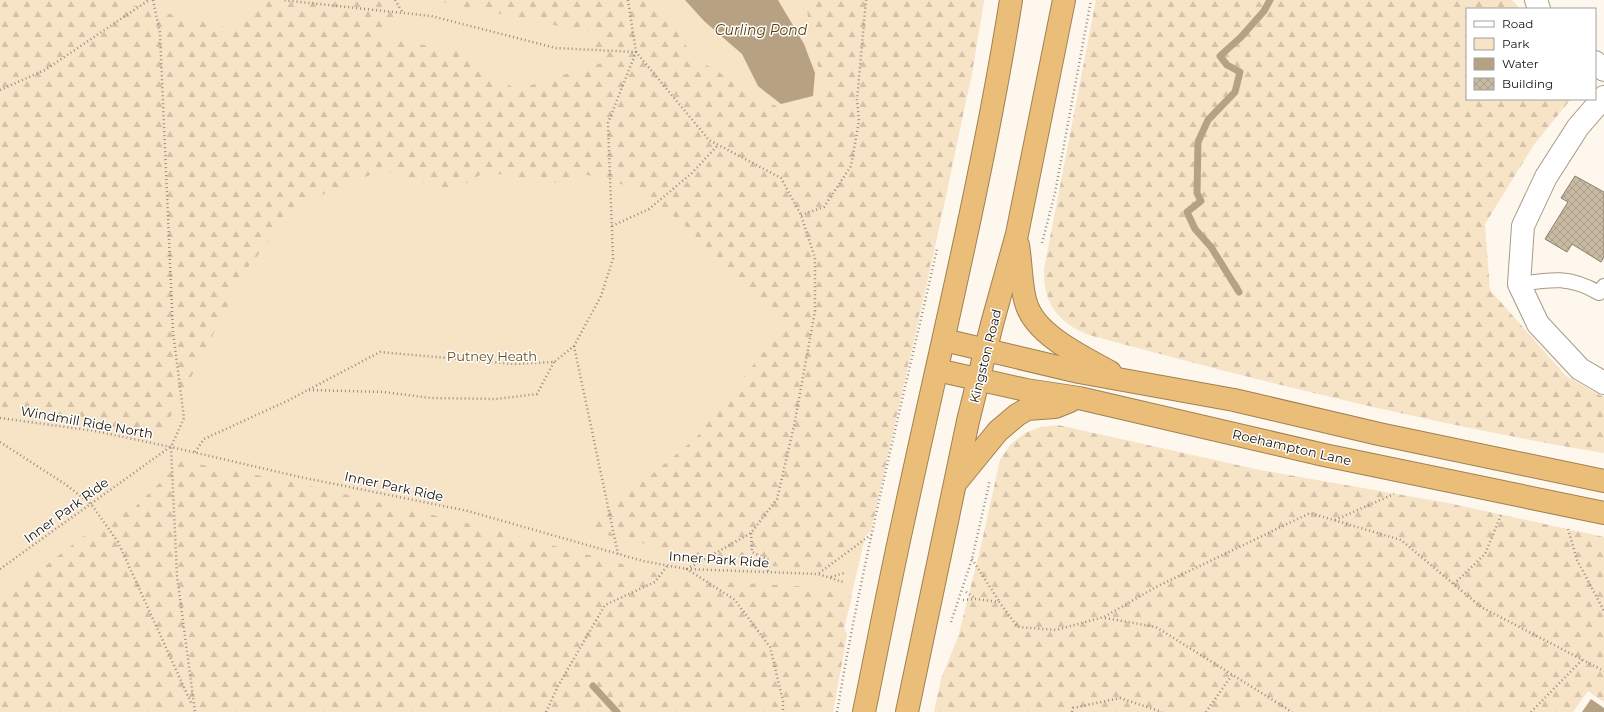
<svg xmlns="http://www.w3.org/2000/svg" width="1604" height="712" viewBox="0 0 1604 712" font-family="Montserrat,sans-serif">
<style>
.green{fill:#f7e3c6}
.forest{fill:url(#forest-firs)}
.water{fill:#b6a183}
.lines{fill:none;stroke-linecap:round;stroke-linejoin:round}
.stream{stroke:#b6a183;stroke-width:7}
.building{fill:url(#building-cross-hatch);stroke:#8e7f6a}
.lane-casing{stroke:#a99a84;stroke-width:16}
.street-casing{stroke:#a99a84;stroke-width:24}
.highway-casing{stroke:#a08152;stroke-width:24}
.path{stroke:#948e85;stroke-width:2.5;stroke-dasharray:1 3;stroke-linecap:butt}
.lane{stroke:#fff;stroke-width:14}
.street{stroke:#fff;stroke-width:22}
.highway{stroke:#eabd78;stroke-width:22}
.labels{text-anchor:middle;stroke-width:3;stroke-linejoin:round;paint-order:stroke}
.park-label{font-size:13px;fill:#6a4c19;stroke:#fff}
.street-label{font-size:13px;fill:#18120a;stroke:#fff}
.water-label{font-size:14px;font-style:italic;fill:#5e4008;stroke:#fff}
</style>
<defs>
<pattern id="forest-firs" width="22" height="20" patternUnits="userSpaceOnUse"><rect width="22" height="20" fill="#f7e3c6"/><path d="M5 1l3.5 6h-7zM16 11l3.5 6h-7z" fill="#d3c2a9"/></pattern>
<pattern id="building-cross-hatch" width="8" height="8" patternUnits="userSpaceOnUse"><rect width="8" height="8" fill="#c8b9a3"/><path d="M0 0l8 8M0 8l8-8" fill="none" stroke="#ab9e8b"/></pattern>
</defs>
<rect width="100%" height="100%" fill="#fdf7ee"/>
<path class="green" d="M0,0H984C954,178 910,354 871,530L866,533L844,628L847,634L833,712H0Z"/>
<g class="forest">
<path d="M0,0H112L237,30L263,0H401L386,38L462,52L516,90L601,63L592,33L432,0H658L693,57L786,112L824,97L806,6L799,0H984L972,74L871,531L828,569L735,564L584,530L696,438L783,327L688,228L639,189L584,174L558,183L485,172L453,191L382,170L302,203L248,267L160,437L0,409Z"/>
<path d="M1096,0H1512L1520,9H1467V99H1571L1533,146L1485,224L1490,290L1566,376L1604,397V453C1430,424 1259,381 1089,335C1057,322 1043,303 1044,269Z"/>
<path d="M1058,425L1260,470L1448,503L1604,537V702L1588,691L1573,712H934L941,679L958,637L980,550L1000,460L1010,445L1025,433L1040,427Z"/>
<path d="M182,461L284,480L480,526L679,579L811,587L852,597L844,628L847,634L833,712H0V594L40,570L89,532L135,507Z"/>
</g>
<g class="water">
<path d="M685,0H778L804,44L815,73L813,96L781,104L758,86L742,54L704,21Z"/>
<path d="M1591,699L1604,708V712H1582Z"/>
</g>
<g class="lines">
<g class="stream">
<path d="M1239,292L1211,247L1195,229L1187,212L1201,201L1197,193L1198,142L1208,120L1235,92L1240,72L1227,65L1220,56L1241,37L1264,11L1270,0"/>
<path d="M593,686L617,712"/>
</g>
</g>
<path class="building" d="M1575,176L1604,192V257L1601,262L1572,244L1567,252L1545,239L1568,202L1561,198Z"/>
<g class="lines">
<defs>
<path id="lane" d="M1519,284C1552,279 1570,276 1599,293L1604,286"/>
<g id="street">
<path d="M1536,0L1539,9"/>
<path d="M1595,62L1604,70"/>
<path d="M1604,97L1578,127L1546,177L1523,226L1519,284L1538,324L1580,369L1604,383"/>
</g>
<g id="highway">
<path d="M1018,245C1021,262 1021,288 1026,303C1035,335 1083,357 1110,372"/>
<path d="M944,340L1079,372L1234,400L1379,434L1604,481"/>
<path d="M937,370L1026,390L1079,398L1324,455L1604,513"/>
<path d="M958,480L998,431L1017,415L1027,409L1055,407L1070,401"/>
<path d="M864,712C877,649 889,585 903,522C940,349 983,176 1011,0"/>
<path d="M907,712L968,421L992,324L1017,234L1064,0"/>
</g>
</defs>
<use href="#lane" class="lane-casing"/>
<use href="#street" class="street-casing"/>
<use href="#highway" class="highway-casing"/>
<g class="path">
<path d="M153,0L160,33L173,332L184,418L171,447L177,576L195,712"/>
<path d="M395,0L403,13"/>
<path d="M628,0L636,52L709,140L781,178L801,215L815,258V311L794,426L777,499L751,533L687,569L735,600L770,647L783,701V712"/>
<path d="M0,90L45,70L149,0"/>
<path d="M801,215L824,207L851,166L859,121L857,100L866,0"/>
<path d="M612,226L649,209L692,173L718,145"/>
<path d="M1042,243L1055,193L1091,0"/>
<path d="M574,346L618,554"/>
<path d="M309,390L384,392L431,398L496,399L537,394L554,362"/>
<path d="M0,418L95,431L171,447L300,477L468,511L643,561L687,569L818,574L843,582"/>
<path d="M0,442L65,484L91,504L118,542L192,705"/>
<path d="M195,452L204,439L287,401L380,352L514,364L554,362L574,346L601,296L613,259L608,123L636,52L556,48L431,16L282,0"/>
<path d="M1335,520L1394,494"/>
<path d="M1568,529L1577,560L1604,611"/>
<path d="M751,533L752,552L769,560L768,572"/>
<path d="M972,559L999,601"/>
<path d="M0,569L170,447"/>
<path d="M819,573L872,534"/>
<path d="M831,577L844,573"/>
<path d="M1454,584L1485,554L1501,515"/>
<path d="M966,592L975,598"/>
<path d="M963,600L976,599L999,602L1018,627L1056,630L1104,617L1156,587L1310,513L1401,540L1481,607L1604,671"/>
<path d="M1105,618L1156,627L1292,712"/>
<path d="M951,622L972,559L990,480"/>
<path d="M546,712L558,686L605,605L655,582L667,566"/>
<path d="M837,712C863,557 902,403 937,249"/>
<path d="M1072,712L1073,708L1120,698L1162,712"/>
<path d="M1206,712L1232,675"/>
<path d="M1531,712L1582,660"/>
</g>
<use href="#lane" class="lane"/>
<use href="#street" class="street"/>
<use href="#highway" class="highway"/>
</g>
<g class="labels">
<g class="park-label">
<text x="492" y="361">Putney Heath</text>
</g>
<g class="street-label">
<text transform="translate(985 356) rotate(-76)" y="5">Kingston Road</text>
<text transform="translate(87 422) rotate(10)" y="5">Windmill Ride North</text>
<text transform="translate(1292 447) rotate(13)" y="5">Roehampton Lane</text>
<text transform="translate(394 486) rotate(12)" y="5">Inner Park Ride</text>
<text transform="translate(66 510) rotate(-36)" y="5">Inner Park Ride</text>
<text transform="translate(719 559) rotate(4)" y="5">Inner Park Ride</text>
</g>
<g class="water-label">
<text x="761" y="35">Curling Pond</text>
</g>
</g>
<rect x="1466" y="8" width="130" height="92" fill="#ffffff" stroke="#a3a09d"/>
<rect x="1474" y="21" width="20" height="6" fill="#ffffff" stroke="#a3a09d"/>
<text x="1502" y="28" font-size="12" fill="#18120a">Road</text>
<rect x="1474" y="38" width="20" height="12" fill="#f7e3c6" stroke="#a3a09d"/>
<text x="1502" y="48" font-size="12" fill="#18120a">Park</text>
<rect x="1474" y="58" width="20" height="12" fill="#b6a183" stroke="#a3a09d"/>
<text x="1502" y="68" font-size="12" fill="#18120a">Water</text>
<rect x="1474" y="78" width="20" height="12" fill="url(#building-cross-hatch)" stroke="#a3a09d"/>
<text x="1502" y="88" font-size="12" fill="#18120a">Building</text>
</svg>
